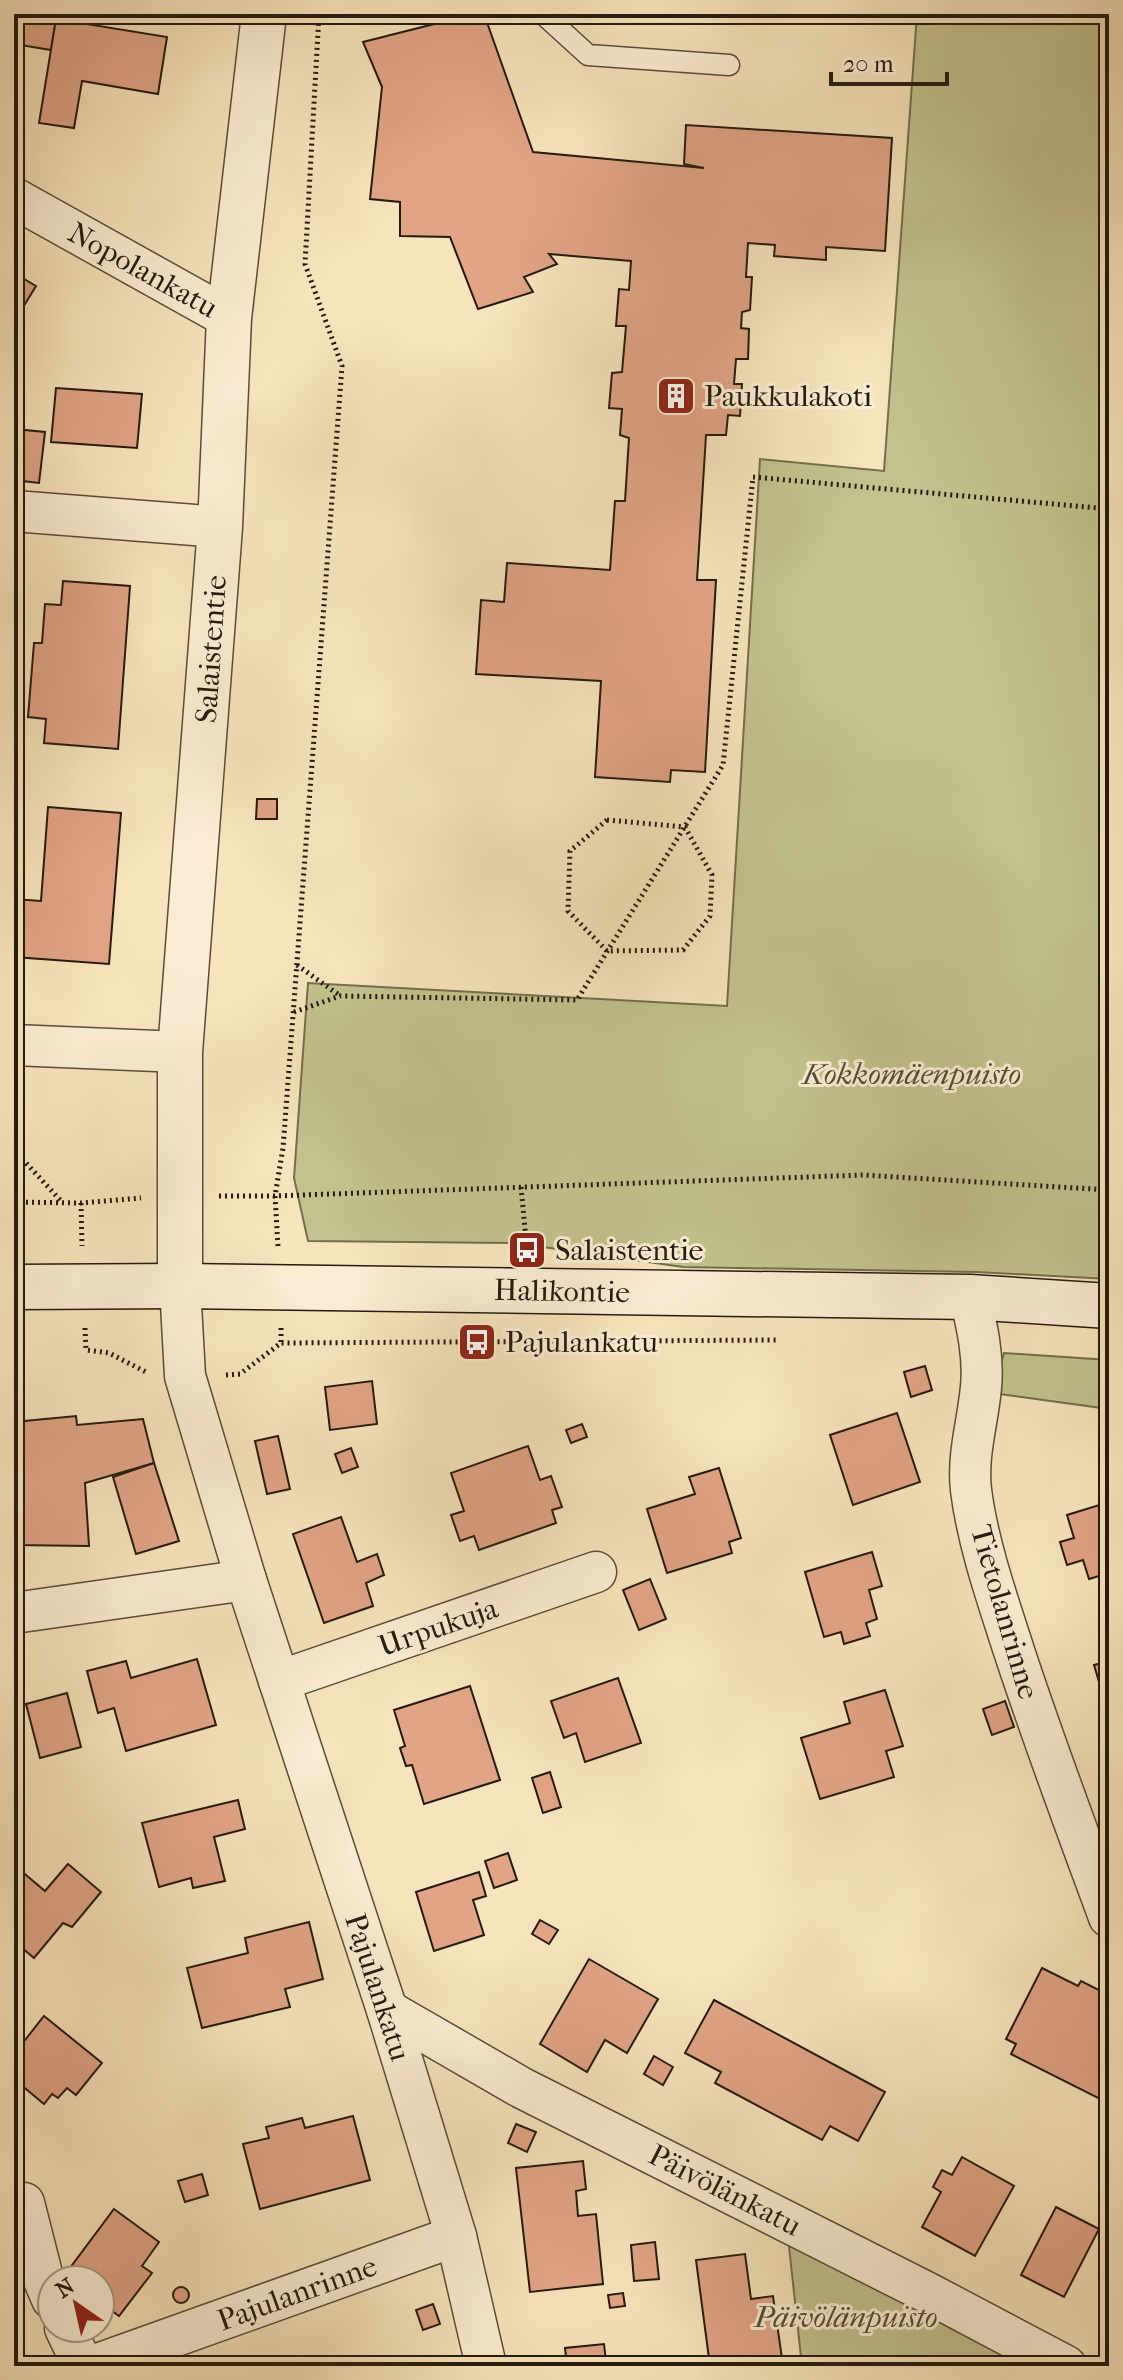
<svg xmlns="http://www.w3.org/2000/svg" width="1123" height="2380" viewBox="0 0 1123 2380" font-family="'IM FELL French Canon',serif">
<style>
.green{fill:#c2c28d;stroke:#736e4d;stroke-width:2}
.building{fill:#e1a486;stroke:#241a0d;stroke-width:2}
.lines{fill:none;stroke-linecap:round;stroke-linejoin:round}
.service-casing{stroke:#594c39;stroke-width:23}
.minor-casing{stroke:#594c39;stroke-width:43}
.tertiary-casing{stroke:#594c39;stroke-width:47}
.secondary-casing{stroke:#241a0d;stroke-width:47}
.path{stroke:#241a0d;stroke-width:5;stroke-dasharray:2 4;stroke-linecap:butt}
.service{stroke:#faedd3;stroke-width:20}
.minor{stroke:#faedd3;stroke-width:40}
.tertiary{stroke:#faedd3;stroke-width:44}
.secondary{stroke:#faedd3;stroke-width:44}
.labels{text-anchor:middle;stroke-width:6;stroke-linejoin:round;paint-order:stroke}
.street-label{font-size:30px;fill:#241a0d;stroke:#faedd3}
.poi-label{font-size:30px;fill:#241a0d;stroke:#faedd3;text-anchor:start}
.park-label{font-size:30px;font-style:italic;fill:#534c33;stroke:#faedd3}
</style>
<rect width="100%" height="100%" fill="#f7e4bc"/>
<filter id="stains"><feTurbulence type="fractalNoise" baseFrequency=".0025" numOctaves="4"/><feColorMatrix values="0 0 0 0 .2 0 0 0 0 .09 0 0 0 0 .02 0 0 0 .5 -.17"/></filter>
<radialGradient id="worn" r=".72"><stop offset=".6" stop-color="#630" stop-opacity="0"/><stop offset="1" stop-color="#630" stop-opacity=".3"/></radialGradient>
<g class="green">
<path d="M917,14H1109V1279L977,1272L683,1267L515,1243L308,1241L294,1178L308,983L727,1006L760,459L884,471Z"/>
<path d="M1004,1353L1109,1360V1409L992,1393Z"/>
<path d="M787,2228L1042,2366H802Z"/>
</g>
<g class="building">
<path d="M14,14H57L51,50L14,44Z"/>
<path d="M420,14H484L533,152L704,168L684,164L686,125L892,138L885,251L826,247V260L774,256L775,245L748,243L746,277H752L750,310L742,312L741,328L749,329L748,359H736L734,384H742L740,416L728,415L726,435H706L697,580H716L705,772L671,770L670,782L595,777L601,681L476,674L481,600L504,602L507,563L610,570L615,501H625L629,438L620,435L622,409L609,408L612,373L622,372L626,326H616L619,289L629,290L631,261L549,254L557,264L524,277L533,292L478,309L450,237L400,236V202L370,199L382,87L363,42L434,24L429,16L423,18Z"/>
<path d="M56,19L167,37L158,94L82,81L74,128L39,123Z"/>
<path d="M14,273L36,286L14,322Z"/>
<path d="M56,388L142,394L137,448L51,442Z"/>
<path d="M14,429L45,432L39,483L14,480Z"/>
<path d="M63,581L130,586L118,749L44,743L46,719L28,717L34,643H42L45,604L61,605Z"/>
<path d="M257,799H277V819H256Z"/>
<path d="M48,807L121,813L109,964L14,957V899L41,901Z"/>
<path d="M925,1366L932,1390L911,1397L904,1372Z"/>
<path d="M372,1381L377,1424L330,1430L325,1387Z"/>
<path d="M897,1413L920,1482L853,1505L830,1435Z"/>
<path d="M76,1416L77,1425L143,1419L154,1463L85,1483L89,1546L14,1545V1422Z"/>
<path d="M582,1424L587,1437L571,1443L566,1430Z"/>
<path d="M278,1436L290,1489L267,1494L255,1441Z"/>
<path d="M528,1446L540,1480L551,1476L562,1507L552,1510L556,1523L479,1550L474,1536L460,1541L451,1515L464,1511L451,1473Z"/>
<path d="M351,1448L358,1467L342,1473L335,1454Z"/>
<path d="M154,1463L179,1541L136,1554L113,1477Z"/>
<path d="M719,1468L741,1538L729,1542L732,1553L667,1573L647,1509L695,1494L689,1477Z"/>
<path d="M1109,1502V1573L1089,1579L1083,1560L1067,1565L1060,1542L1074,1538L1067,1515Z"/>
<path d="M341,1517L357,1562L377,1554L384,1575L366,1583L373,1606L324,1623L293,1534Z"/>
<path d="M872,1552L882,1586L869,1590L877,1619L866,1623L870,1636L844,1644L841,1632L824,1637L805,1572Z"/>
<path d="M650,1579L666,1619L639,1630L623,1590Z"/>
<path d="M197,1659L216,1725L126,1751L114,1708L98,1713L87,1671L126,1661L131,1678Z"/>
<path d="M1109,1661V1700L1105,1702L1094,1665Z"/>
<path d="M618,1678L641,1743L585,1762L576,1733L564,1738L551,1701Z"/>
<path d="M470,1686L500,1780L424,1804L412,1765L406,1766L400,1748L405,1746L394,1710Z"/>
<path d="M885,1690L903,1746L886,1751L894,1777L820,1799L801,1738L850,1723L844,1702Z"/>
<path d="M67,1693L81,1747L40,1758L26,1704Z"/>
<path d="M1005,1701L1014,1727L992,1735L983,1709Z"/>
<path d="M550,1772L561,1807L543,1813L532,1778Z"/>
<path d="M238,1800L245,1829L214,1837L225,1881L193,1888L191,1878L159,1887L142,1823Z"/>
<path d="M508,1853L517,1880L494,1888L485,1861Z"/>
<path d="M68,1864L101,1892L72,1927L63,1923L34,1958L14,1941V1878L20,1870L45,1891Z"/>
<path d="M479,1872L486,1896L473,1900L484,1935L434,1951L416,1892Z"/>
<path d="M540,1920L558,1930L549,1944L532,1934Z"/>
<path d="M309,1922L323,1979L285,1989L290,2007L202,2028L187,1968L248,1953L245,1938Z"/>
<path d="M589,1959L658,1999L627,2053L605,2040L587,2072L540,2044Z"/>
<path d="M1042,1968L1078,1986L1081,1981L1109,1995V2085L1102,2100L1011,2054L1016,2044L1006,2039Z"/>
<path d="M714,2000L885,2092L858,2141L830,2126L822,2140L715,2083L721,2072L685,2053Z"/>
<path d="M44,2016L102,2063L76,2095L67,2088L58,2098L52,2094L44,2104L14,2079V2054Z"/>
<path d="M654,2056L673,2067L663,2085L644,2074Z"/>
<path d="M353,2116L370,2180L260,2209L243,2144L269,2138L266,2127L302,2118L305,2128Z"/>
<path d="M516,2124L536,2132L527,2152L508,2143Z"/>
<path d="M962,2157L1014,2186L975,2256L922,2227L941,2192L933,2187L942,2170L952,2175Z"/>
<path d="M583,2161L586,2189L576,2191L578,2216L596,2214L603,2284L530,2292L516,2168Z"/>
<path d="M202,2174L208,2195L185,2202L178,2181Z"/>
<path d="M1056,2207L1099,2229L1064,2297L1021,2275Z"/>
<path d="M114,2209L159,2242L142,2266L152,2273L119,2316L100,2302V2280H70L64,2276Z"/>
<path d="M655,2242L659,2279L634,2281L631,2245Z"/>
<path d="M745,2254L751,2299L773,2296L783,2365L710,2366L696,2260Z"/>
<circle cx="181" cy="2295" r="8"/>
<path d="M623,2293L625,2306L610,2308L608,2295Z"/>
<path d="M433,2304L440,2324L423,2330L416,2310Z"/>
<path d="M604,2344L606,2361L626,2359L627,2366H567L565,2348Z"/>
</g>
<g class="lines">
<defs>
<path id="service" d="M543,14L588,55L729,65"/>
<g id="minor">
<path d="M14,198L229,318"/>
<path d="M14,511L220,527"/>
<path d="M14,1045L180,1052"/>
<path d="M180,1286L185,1376L246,1580L387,2010L456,2236L486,2366"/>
<path d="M970,1297C977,1326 984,1357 981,1387C978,1422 967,1454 971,1490C978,1545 998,1601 1015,1654C1044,1742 1077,1830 1109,1917"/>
<path d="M14,1613L246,1580"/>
<path d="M279,1681L596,1572"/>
<path d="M387,2010L522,2088L928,2293L1066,2366"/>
<path d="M24,2203L43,2278L52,2299"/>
<path d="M65,2328L83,2366"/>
<path d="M92,2366L456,2236"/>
</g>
<path id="tertiary" d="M180,1286V1052L220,527L229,318L264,14"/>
<path id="secondary" d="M14,1287L180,1286L970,1297L1109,1306"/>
</defs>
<use href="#service" class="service-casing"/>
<use href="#minor" class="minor-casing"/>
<use href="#tertiary" class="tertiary-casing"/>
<use href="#secondary" class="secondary-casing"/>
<g class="path">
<path d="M607,820L685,827L712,875L710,916L683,950L607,951L568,911L570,851Z"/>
<path d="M297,965L339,995"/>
<path d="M294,1012L340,996L577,1000L723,765L753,477L1109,509"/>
<path d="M14,1150L62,1202"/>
<path d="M521,1187L527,1250"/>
<path d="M219,1196H275L863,1175L1109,1190"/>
<path d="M14,1202L81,1203L141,1198"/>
<path d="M81,1203L82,1246"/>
<path d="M278,1246L275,1196L283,1148L342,366L305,264L319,14"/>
<path d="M85,1328L86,1350L109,1353L146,1372"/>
<path d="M281,1328V1343"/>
<path d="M226,1375L240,1374L281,1343L777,1340"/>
</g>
<use href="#service" class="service"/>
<use href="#minor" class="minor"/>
<use href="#tertiary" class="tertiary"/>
<use href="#secondary" class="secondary"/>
</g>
<defs>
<symbol id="building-square" viewBox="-11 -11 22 22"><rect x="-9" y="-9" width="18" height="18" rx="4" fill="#8f2418" stroke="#faedd3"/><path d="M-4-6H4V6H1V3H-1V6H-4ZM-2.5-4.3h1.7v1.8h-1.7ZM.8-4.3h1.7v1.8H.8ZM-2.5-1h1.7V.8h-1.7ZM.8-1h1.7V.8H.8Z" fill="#fff"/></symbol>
<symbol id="bus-square" viewBox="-11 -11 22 22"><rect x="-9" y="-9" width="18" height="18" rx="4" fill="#8f2418" stroke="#faedd3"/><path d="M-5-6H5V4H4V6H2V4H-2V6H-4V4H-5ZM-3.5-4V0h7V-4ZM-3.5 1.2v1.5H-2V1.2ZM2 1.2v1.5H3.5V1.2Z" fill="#fff"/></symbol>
</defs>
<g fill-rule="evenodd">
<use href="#building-square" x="654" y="374" width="44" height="44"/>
<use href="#bus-square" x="505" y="1228" width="44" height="44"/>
<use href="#bus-square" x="455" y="1320" width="44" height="44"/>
</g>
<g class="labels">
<g class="street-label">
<text transform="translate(143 270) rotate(29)" y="10">Nopolankatu</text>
<text transform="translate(211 649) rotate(-86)" y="10">Salaistentie</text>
<text transform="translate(562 1291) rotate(1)" y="10">Halikontie</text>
<text transform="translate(1005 1612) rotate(74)" y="10">Tietolanrinne</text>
<text transform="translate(438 1627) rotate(-19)" y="10">Urpukuja</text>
<text transform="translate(378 1987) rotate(72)" y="10">Pajulankatu</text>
<text transform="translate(725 2190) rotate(27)" y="10">Päivölänkatu</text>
<text transform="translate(297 2293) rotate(-20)" y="10">Pajulanrinne</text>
</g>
<g class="poi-label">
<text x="704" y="406">Paukkulakoti</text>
<text x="555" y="1260">Salaistentie</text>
<text x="505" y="1352">Pajulankatu</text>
</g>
<g class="park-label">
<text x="912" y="1084">Kokkomäenpuisto</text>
<text x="846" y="2327">Päivölänpuisto</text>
</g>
</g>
<rect width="1123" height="2380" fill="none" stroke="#f7e4bc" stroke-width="48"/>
<rect x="16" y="16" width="1091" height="2348" fill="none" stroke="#241a0d" stroke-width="4"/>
<rect x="24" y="24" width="1075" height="2332" fill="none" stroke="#241a0d" stroke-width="2"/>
<g transform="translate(76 2304) rotate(326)"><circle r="38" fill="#faedd3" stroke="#a49984" stroke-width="2"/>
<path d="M0-6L14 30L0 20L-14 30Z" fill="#8f2418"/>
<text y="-12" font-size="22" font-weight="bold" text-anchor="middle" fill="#241a0d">N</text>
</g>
<path d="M831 72v12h116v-12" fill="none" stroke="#241a0d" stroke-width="4"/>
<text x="843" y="72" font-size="24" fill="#241a0d" stroke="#faedd3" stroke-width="6" paint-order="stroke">20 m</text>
<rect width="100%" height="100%" filter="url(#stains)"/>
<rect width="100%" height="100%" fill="url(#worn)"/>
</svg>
